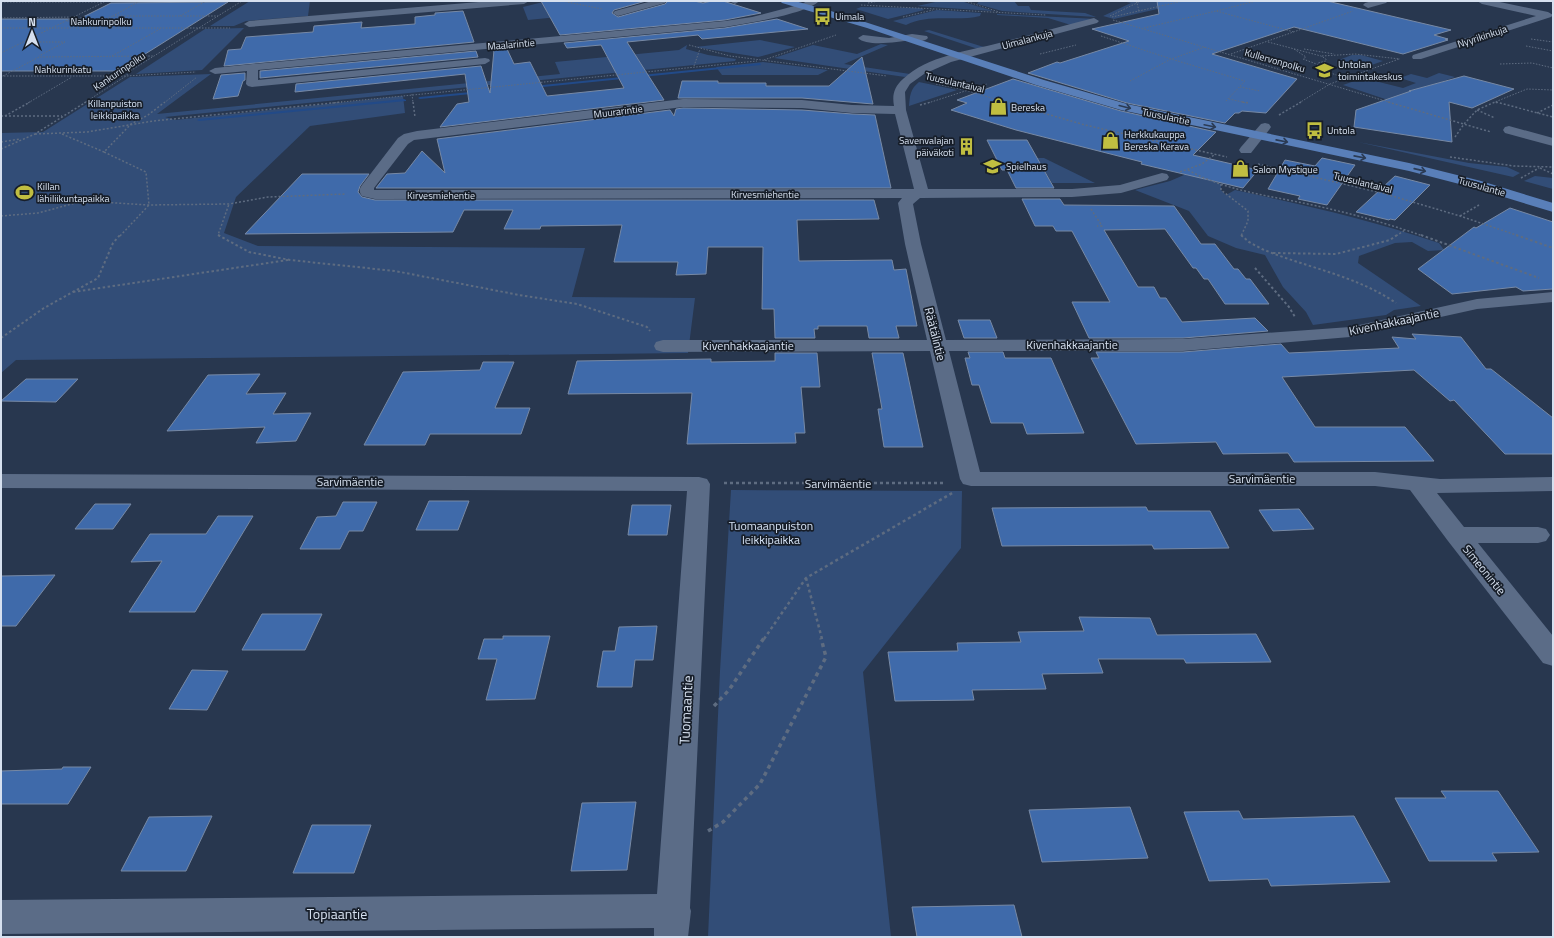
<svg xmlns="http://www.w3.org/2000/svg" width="1554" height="938" viewBox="0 0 1554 938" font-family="'Titillium Web',sans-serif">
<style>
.green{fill:#324d77}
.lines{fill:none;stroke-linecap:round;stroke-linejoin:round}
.stream{fill:#224a88;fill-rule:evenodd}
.building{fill:#3f6aaa;stroke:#7789a5}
.path-far4{stroke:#5e6c81;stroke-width:1;stroke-dasharray:1.5 1.5;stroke-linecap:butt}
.path-far3{stroke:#5e6c81;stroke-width:1.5;stroke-dasharray:2 2;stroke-linecap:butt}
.path-far2{stroke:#5e6c81;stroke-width:2;stroke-dasharray:2.5 2.5;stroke-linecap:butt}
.path-far1{stroke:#5e6c81;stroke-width:2.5;stroke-dasharray:3 3;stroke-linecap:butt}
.path{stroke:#5e6c81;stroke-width:3.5;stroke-dasharray:4 4;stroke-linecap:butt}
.minor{fill:#5b6c87;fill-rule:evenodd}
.major{fill:#597fb9;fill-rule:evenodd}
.oneway{stroke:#2b3b54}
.labels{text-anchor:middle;stroke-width:3.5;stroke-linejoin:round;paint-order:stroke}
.far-poi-label{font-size:10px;fill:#d6e0ef;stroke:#171e29;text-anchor:start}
.far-street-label{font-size:10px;fill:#d6e0ef;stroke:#171e29}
.far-park-label{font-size:10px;fill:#d6e3f5;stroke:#171e29}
.street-label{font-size:12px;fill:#d6e0ef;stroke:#171e29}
.park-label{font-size:12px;fill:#d6e3f5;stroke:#171e29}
.near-street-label{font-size:14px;fill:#d6e0ef;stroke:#171e29}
</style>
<rect width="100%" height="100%" fill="#28374f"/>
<g class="green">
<path d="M250,1H310L308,16L246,21L234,26H210Z"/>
<path d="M547,1L608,12L528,20L523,7Z"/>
<path d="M940,1H961L993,11L917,6Z"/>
<path d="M979,1H1014L1018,6H1029L1031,10L1085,13L1096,17L1002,11L977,4Z"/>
<path d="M1122,1H1192L1114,19L1103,16L1131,3Z"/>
<path d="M861,7L922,8L924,10L888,19L856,9Z"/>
<path d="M937,10L981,13L980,16C957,22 929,13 906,25L893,21Z"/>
<path d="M997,14L1097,19L1071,25L1048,18L997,15Z"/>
<path d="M244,28L202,70L136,74L205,29Z"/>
<path d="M929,30L987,48L981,50L924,31Z"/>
<path d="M760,40L795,47L758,57L695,47Z"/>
<path d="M881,44L888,45L844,64L910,74L905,77L774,58L813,45L857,54Z"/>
<path d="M687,45L686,49L708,55L736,59L735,61L165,117L175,120L403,96L405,113L310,126L236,197L224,233L258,246L585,248L572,297L695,298L688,353L16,360L1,373V133L43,132L130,77L211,74L157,114L560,74L555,62L679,50Z"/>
<path d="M1352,55H1361L1383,61L1363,68L1336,61Z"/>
<path d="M763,62L828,70L818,75H722L716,67Z"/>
<path d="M1439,73L1455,77L1395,99H1385L1343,85L1363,78L1403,88L1416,83L1400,78L1411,74L1427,78Z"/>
<path d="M919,82L957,90L909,106C910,96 910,89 919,82Z"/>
<path d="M1358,142L1469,163L1507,167L1520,173L1513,177Z"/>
<path d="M1037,158H1044L1095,183H1052Z"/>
<path d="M1191,172L1221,184V190L1226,195L1235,190C1304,205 1372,220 1439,243L1444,250L1428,251L1412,242L1395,243L1359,256L1358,263L1421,306L1394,310L1386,315L1313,325L1306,312L1283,287L1265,255L1236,248L1208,236L1189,211L1135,190L1170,181Z"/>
<path d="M1535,176L1553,178V189L1524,181Z"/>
<path d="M731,490L962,491L961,548L863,672L891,937H708L720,671Z"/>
</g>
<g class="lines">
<g class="stream">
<path d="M760,63L761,65L533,88L531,87L533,86Z"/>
<path d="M501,89H502V91L420,99L418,98L420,97Z"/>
<path d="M404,99L406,100V101L199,121L197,120L199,119Z"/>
</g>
</g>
<g class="building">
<path d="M541,1H646L614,10L612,13L618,17L665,4L668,1H694L703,3L712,1H723L761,13L725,20L560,35Z"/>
<path d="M1157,1H1327L1451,30L1434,35L1448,39H1445L1448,40L1403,54L1294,27L1212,54L1297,79L1266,113L1242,111L1239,113H1235L1225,123L1127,103L1028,73L1057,62L1060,63L1129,41L1092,29L1159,14Z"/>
<path d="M228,2L118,71H1V19H79L111,3Z"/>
<path d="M463,11L474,42L224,66L228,50L241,49L246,37L313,32L314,26L362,22L361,28L415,24V17L435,15V13Z"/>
<path d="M777,19L808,29L702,39L698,35L627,42L664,100L440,127L457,104L469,102L465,74L295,92L296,84L481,66L490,93L494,50L507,49L514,64L530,62L547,96L624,88L601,45L567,48L564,43L725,28Z"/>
<path d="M476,51L478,57L260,78V71Z"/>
<path d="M862,57L873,104L802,98H678L682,81H718V83H766V86H829Z"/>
<path d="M245,73V80L243,81L238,96L213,99L221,75Z"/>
<path d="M1464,76L1514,89L1472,108L1449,102L1452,142L1354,127L1356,110L1411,91H1409Z"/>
<path d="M1013,79L1121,111L1216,132L1193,155L1258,170L1243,188L1141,164L1142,162L1016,130L951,110L967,103L957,100Z"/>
<path d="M683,108L802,110L852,114L875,115L891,188H376L387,174L405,173L422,151L445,173L437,139L670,110L674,116L676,109Z"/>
<path d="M987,140H1027L1054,188H1016L1007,170H1002Z"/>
<path d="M1322,158L1355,165L1327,205L1298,199L1300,196L1268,189L1285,160L1315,166Z"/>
<path d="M302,174H369L360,186L358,192L362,197L375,200H874L879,219L797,220L799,261L892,260L894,270L906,269L917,326H896L899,338H869L867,326H818V329H814L815,338H775L774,309H762L763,247H708L706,274L676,275L678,262H614L622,225L541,226L540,229H504L513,210H464L453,232L245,234Z"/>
<path d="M1395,176L1430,185L1395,220L1390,219L1389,220L1356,212Z"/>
<path d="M1022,199H1060L1064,205L1174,206L1201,244H1215L1234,269H1238L1246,279H1250L1269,304H1225L1208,279H1204L1196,268H1193L1165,229L1104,230L1138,287H1154L1160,298H1166L1182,322L1255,318L1268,331L1183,338H1089L1072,302H1110L1072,231H1056L1053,226H1035Z"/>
<path d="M1510,208L1553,222V289L1523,291L1516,287L1452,294L1418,269L1474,227L1476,228Z"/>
<path d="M958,320H990L997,338H964Z"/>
<path d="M1412,334L1461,337L1486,369H1491L1553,418V454H1505L1454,400L1450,401L1414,370L1282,377L1315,427H1405L1434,461L1294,462L1288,453L1223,454L1216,442L1136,444L1091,358H1099L1096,352H1183L1281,344L1289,353L1399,348L1392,337L1416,339Z"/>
<path d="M968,352H1003L1005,358H1051L1084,433L1027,434L1023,423H991L979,385H972L965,358H970Z"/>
<path d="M775,353H817L820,387H801L805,433H795L796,443L687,444L692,393L568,394L577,361L711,359V362L775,361Z"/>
<path d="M872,353H903L923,447H884L878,409H882Z"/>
<path d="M483,362H514L495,408H530L521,434H430L425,445H364L403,372L480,370Z"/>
<path d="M260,374L246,394L286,393L273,414L311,413L296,441L256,443L265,427L167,431L208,375Z"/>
<path d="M26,379H78L56,402L1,401Z"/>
<path d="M429,501H469L458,530H416Z"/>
<path d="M343,502H377L363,531H349L340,549H300L317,517L336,516Z"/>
<path d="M95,504H131L113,529H75Z"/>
<path d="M632,505H671L667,535H628Z"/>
<path d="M1146,507L1148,511H1210L1229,548L1154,549L1152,545L1002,546L992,508Z"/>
<path d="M1299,509L1314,529L1273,531L1259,510Z"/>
<path d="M218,516H253L195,612H129L162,561L131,562L150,534H206Z"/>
<path d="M55,575L16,626H1V576Z"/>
<path d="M262,614H322L305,650H242Z"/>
<path d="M1079,617L1150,618L1157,635L1256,634L1271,662L1186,663L1184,659H1098L1103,673L1042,674L1046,689L972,690L974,700L895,701L888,652L958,651L957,643L1021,642L1018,632L1084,631Z"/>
<path d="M657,626L653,660H635L632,687H597L603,651H615L619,627Z"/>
<path d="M503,636H550L535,699L486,700L497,659H478L484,639H503Z"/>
<path d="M192,670L228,671L207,710L169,709Z"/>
<path d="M63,767H91L68,804H1V771L62,769Z"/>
<path d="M1441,791H1498L1539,852L1492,853L1497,861H1429L1395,798H1446Z"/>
<path d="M636,802L627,870L571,871L582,803Z"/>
<path d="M1130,807L1148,858L1042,862L1029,810Z"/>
<path d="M1239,811L1243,819L1354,816L1390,882L1271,886L1268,879L1209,881L1184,812Z"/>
<path d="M212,816L186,871H121L149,817Z"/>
<path d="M312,825H371L354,873H293Z"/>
<path d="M1014,905L1022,937H917L912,907Z"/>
</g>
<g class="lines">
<g class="path-far4">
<path d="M140,1L113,16H218"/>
<path d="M562,1L602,9"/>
<path d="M965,1L999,12"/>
<path d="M1256,1L1216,11L1294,32"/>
<path d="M1,2H102"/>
<path d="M868,3L879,1"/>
<path d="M861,5L1046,15"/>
<path d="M1139,11L1137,3L1140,1"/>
<path d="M180,16L206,1"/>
<path d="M1110,16L1137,3L1135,1"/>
<path d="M903,17L933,10"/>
<path d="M1112,17L1183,1"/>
<path d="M1,18L73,17"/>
<path d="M1113,20L1392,103"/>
<path d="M67,21H100L113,16"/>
<path d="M1,28H230"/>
<path d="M1144,28L1216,11"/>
<path d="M1101,36L1171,59L1205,47"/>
<path d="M1531,39L1553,42"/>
<path d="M25,42H65L39,56"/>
<path d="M1268,42L1321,56L1326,59V61L1318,63L1323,70L1344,78"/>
<path d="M689,45L730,56L887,76"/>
<path d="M1526,46L1553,51"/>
<path d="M1294,49L1306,57L1303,59L1319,65"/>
<path d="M1304,49L1334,54"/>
<path d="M1,53L106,1"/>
<path d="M1040,54L1076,45"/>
<path d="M1231,54L1353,11"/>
<path d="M112,56L160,29"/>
<path d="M1322,56L1355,54L1400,59"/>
<path d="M764,60L836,35"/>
<path d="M1500,64L1532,63L1553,68"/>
<path d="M694,66L700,49"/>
<path d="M1,76H126L196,72"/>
<path d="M3,76L39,57L153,56"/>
<path d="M1130,81L1171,59L1245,81L1225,102"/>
<path d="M936,84L965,90L1008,103"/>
<path d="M1240,87L1260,91"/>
<path d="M412,94L413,103"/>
<path d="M1229,99L1247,103"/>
<path d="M28,103L72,77"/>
<path d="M84,103L126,76L130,71L242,1"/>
<path d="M164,103L197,77"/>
<path d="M332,103L757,61"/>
<path d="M928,103L987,84"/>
<path d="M1299,103L1330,84L1399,59"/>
<path d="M1497,103L1495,102L1527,89L1553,90"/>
</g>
<g class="path-far3">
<path d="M413,102L415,117"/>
<path d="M1005,102L1085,125L1227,157"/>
<path d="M1242,102L1249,103"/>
<path d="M1388,102L1491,132"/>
<path d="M1496,102L1553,117"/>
<path d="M920,105L931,102"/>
<path d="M1477,110L1495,118"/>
<path d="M1537,113L1553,105"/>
<path d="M1279,115L1301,102"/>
<path d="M1,116H62"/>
<path d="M5,116L30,102"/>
<path d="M35,134L87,132L153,121L342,102"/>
<path d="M62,134L104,152"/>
<path d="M1455,137L1464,124L1477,110L1495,102"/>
<path d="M1,142L20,139"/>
<path d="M1,149L35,134L86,102"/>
<path d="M1450,157L1514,166L1553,167"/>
<path d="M1258,164L1382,193L1460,216L1519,236"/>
<path d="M1540,168L1553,174"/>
<path d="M1188,170C1228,192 1273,196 1317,206C1353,214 1389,224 1423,236"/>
<path d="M1180,172L1202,164L1214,155"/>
<path d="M1521,178L1539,168"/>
<path d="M1221,184V190L1248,211V221L1241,236"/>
<path d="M1091,209L1102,226H1097"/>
<path d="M1,216L38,213L83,201L149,205L229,204L268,197L346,194"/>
<path d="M1460,216L1479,205"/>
<path d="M120,236L149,205L146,172L104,152L131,124L148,115L165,102"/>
<path d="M220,236L218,235L229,204"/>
<path d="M1396,236L1405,230"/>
</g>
<g class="path-far2">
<path d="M218,235L249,252L290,260L395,271L519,295L577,304L647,327L650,331"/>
<path d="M1241,235L1249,242L1262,249C1307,268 1355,275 1396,303"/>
<path d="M1421,235L1539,278"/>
<path d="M1516,235L1553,248"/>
<path d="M1273,253L1336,254L1390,240L1397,235"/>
<path d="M1255,268L1289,307L1295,317"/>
<path d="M73,292L288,260"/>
<path d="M1,338L44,308L98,278L113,243L120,235"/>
</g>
<g class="path-far1">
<path d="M724,483H946"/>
<path d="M806,578L822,639"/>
<path d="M764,639L806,578L954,492"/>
</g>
<g class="path">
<path d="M714,706L729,690L764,638"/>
<path d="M708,831L723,822L760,784L826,657L821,638"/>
</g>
<g class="minor">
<path d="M491,1H529L524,4L249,27L244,24L249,21Z"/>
<path d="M652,1H667L665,3L618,16L613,13L615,11Z"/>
<path d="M729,1H740L735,4Z"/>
<path d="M807,1H819C807,14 744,24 725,27L258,70V80L485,58L489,59L490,61L485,64L252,87L248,86L246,84L247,71L215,74L209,71L215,68L253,64L725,21L752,17L802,4Z"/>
<path d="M1372,1H1388L1386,3L1368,8L1363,5L1365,3Z"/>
<path d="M1477,1H1495L1548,12L1553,15L1551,17L1421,59H1413L1412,57L1413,55L1536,16L1482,4Z"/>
<path d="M1094,18L1099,21L1097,23L951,62L924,74L910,84L905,92L906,110L928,189H1072L1120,185L1162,173L1167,174L1169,177L1167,180L1121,193L1072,197L920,198L913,204L921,244L946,340L1183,339L1350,327L1477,299L1553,292V302L1477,309L1350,337L1183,351H949L980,472H1375L1440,479L1553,477V491L1437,493L1464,527H1538L1546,529L1550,535L1546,541L1538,543H1478L1553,636V666L1543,663L1448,541L1410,490L1375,486H971L963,484L960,479L930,351L663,352L656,350L654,346L656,342L663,340H927L905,244L898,203L902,198L375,199L362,196C359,192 359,189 362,185L398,138L404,134L417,131L683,99L802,100L852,105L894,106C892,95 894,87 903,79C927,56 968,51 999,43C1031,35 1062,26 1094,18ZM683,107L802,108L852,113L895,114L914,189L374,190V188L408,144L414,140Z"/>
<path d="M912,34L927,36L928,38C923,43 917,40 910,40C899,42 866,47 858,38L863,35L889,38Z"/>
<path d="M1265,123L1269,124L1271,127L1269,130L1251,153H1241L1239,150L1241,147L1261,124Z"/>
<path d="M1509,126L1553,138V146L1505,133L1503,130L1505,127Z"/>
<path d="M1,474L699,477L707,479L710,484L690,908L691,911L688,937H654V928L1,934V900L657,894L687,491L1,488Z"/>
</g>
<path class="major" d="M780,1H795L831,11L1044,80L1127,104L1409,163L1481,181L1553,203V212L1471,187L1409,171L1121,110L1036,85L867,28L782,3Z"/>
</g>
<defs><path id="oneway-shaft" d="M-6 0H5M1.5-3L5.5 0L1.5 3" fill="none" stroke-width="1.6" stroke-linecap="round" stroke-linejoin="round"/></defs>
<g class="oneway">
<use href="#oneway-shaft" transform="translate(1125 107) rotate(14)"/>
<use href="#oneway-shaft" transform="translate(1210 126) rotate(12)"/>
<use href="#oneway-shaft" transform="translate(1282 141) rotate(11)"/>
<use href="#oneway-shaft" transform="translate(1360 157) rotate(11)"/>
<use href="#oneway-shaft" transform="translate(1420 170) rotate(13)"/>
</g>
<defs>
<symbol id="bus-bare" viewBox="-9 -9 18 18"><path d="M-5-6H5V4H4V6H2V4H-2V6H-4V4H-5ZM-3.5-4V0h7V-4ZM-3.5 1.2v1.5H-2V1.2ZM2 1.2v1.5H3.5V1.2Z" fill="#c0be41" stroke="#171e29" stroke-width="2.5" paint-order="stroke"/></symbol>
<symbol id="school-bare" viewBox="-9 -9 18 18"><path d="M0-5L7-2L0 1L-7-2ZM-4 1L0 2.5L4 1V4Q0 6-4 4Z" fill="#c0be41" stroke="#171e29" stroke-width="2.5" paint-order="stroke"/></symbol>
<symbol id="shop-bare" viewBox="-9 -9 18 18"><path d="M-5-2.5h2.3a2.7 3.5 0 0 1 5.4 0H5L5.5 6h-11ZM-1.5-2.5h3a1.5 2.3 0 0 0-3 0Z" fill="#c0be41" stroke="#171e29" stroke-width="2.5" paint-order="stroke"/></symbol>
<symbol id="building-bare" viewBox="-9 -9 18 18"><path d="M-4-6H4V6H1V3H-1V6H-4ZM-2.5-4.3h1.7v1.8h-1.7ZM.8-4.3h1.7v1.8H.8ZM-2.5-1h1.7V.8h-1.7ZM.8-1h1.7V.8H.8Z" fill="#c0be41" stroke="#171e29" stroke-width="2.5" paint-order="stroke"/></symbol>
<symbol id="stadium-bare" viewBox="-9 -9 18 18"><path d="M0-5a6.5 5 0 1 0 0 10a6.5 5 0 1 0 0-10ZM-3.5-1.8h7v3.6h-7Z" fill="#c0be41" stroke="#171e29" stroke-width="2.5" paint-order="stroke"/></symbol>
</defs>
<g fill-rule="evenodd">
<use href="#bus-bare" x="810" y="4" width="25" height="25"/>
<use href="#school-bare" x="1312" y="58" width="25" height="25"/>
<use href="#shop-bare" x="986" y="94" width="25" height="25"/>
<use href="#bus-bare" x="1302" y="118" width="25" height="25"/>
<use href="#shop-bare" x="1098" y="128" width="25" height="25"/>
<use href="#building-bare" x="954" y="134" width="25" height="25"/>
<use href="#school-bare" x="980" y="154" width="25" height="25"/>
<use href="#shop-bare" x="1228" y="156" width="25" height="25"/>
<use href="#stadium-bare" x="12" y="180" width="25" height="25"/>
</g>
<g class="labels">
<g class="far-poi-label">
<text x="835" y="20">Uimala</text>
<text x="1338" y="68">Untolan<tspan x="1338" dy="12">toimintakeskus</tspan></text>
<text x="1011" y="111">Bereska</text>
<text x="1327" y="134">Untola</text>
<text x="1124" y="138">Herkkukauppa<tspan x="1124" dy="12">Bereska Kerava</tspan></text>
<text x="954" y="144" text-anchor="end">Savenvalajan<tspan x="954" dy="12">päiväkoti</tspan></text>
<text x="1006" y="170">Spielhaus</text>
<text x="1253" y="173">Salon Mystique</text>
<text x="37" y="190">Killan<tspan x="37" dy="12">lähiliikuntapaikka</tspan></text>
</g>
<g class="far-street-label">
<text x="101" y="25">Nahkurinpolku</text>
<text transform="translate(1482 36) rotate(-18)" y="4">Nyyrikinkuja</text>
<text transform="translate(1027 39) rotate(-15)" y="4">Uimalankuja</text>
<text transform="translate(511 44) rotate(-5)" y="4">Maalarintie</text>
<text transform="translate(1275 60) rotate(16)" y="4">Kullervonpolku</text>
<text x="63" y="73">Nahkurinkatu</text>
<text transform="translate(119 71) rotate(-34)" y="4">Kankurinpolku</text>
<text transform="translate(955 82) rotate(13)" y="4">Tuusulantaival</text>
<text transform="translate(618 111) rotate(-7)" y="4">Muurarintie</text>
<text transform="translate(1166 116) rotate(12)" y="4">Tuusulantie</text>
<text transform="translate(1363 182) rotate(14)" y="4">Tuusulantaival</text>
<text transform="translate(1482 186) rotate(16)" y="4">Tuusulantie</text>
<text x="765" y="198">Kirvesmiehentie</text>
<text x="441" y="199">Kirvesmiehentie</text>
</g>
<g class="far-park-label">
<text x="115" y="107">Killanpuiston<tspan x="115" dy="12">leikkipaikka</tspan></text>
</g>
<g class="street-label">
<text transform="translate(1394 322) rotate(-12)" y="4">Kivenhakkaajantie</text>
<text transform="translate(935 334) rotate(76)" y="4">Räätälintie</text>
<text x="1072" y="349">Kivenhakkaajantie</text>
<text x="748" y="350">Kivenhakkaajantie</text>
<text x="1262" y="483">Sarvimäentie</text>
<text x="350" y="486">Sarvimäentie</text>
<text x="838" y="488">Sarvimäentie</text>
<text transform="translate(1484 570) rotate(51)" y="4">Simeonintie</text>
</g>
<g class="park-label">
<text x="771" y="530">Tuomaanpuiston<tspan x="771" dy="14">leikkipaikka</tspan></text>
</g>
<g class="near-street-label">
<text transform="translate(686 710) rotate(-87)" y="5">Tuomaantie</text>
<text x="337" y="919">Topiaantie</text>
</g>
</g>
<rect width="1554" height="938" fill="none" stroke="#d6e0ef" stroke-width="4"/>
<g transform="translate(32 32)" stroke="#171e29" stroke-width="3" paint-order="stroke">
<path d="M0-3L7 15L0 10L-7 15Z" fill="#d6e0ef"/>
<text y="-6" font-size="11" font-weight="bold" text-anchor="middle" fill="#d6e0ef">N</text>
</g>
</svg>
